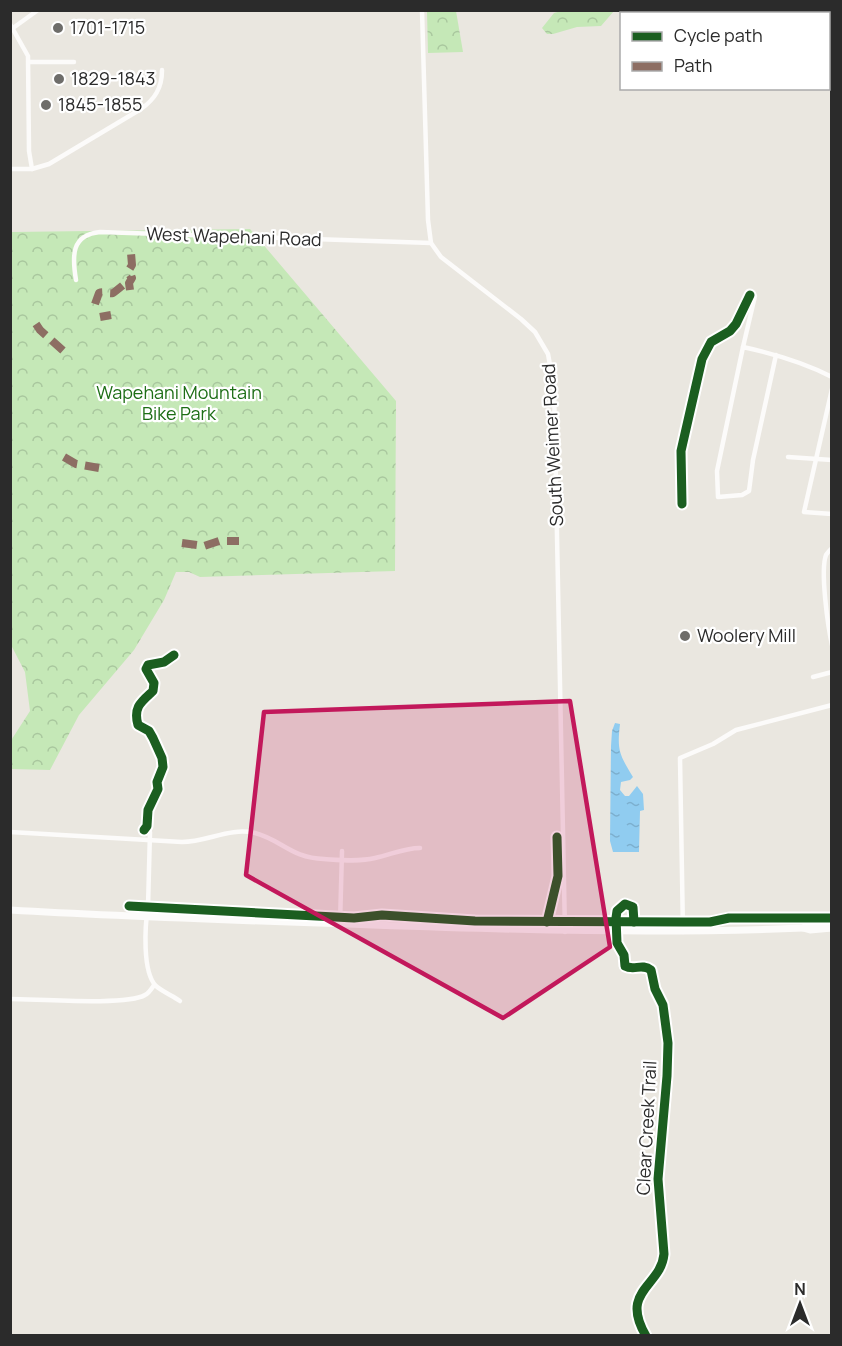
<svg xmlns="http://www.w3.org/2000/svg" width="842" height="1346" viewBox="0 0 842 1346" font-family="Manrope,sans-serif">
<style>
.forest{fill:url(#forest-crowns)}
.water{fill:url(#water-ripples)}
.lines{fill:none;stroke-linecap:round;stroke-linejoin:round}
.minor{stroke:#fcfbfa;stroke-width:4.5}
.secondary{stroke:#fcfbfa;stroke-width:7}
.quiet{stroke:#8d6e63;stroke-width:8;stroke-dasharray:15 8;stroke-linecap:butt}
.cycleway-casing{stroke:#fff;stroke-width:13}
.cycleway{stroke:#1b5e20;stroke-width:9}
.marked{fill:#c2185b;fill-opacity:0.2;stroke:#c2185b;stroke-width:4.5;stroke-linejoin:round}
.poi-dot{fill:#6e6d6a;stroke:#fff;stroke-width:2}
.labels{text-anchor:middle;stroke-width:4.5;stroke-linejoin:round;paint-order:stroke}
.poi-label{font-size:18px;fill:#2b2b2b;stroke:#fff;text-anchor:start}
.street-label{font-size:18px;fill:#2b2b2b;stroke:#fff}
.park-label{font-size:18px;fill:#1d6e15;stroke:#fff}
</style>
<defs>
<pattern id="forest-crowns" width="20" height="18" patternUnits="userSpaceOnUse" patternTransform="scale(1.5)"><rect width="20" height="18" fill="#c5e8b7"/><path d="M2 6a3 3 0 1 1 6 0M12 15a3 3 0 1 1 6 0" fill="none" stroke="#a9c79e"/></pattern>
<pattern id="water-ripples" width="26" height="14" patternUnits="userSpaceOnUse" patternTransform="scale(1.5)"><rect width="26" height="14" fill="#90ccf0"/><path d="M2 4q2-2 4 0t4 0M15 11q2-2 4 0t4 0" fill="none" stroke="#7cafce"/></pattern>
</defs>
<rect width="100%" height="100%" fill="#eae7e0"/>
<g class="forest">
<path d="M565,10H614V11L601,26L577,27L553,34H547L542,28L554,13Z"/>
<path d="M427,11H456L463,52L428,53Z"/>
<path d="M250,229L396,401L395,571L200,577L189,572H176L164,600L134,650L79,715L50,770L11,769L10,742L30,711L25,672L10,643L11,232Z"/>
</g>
<path class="water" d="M615,723L620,724C617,750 619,754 633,777L630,780L621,782L620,790L625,796H629L637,786L643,794L644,810L640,811L639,852H613L610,841L611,746L612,731Z"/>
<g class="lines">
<g class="minor">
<path d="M422,10L428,220L431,243L441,257L521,319L535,332L548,354L554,387L565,932"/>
<path d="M10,24L28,56L29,151L32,169"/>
<path d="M13,28L38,10"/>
<path d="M29,62H74"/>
<path d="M10,169H32L49,164L141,109C155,99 162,88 162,70"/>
<path d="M76,280C72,256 71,235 100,232L431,243"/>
<path d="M743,347L755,296"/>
<path d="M776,355L753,460L749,491L742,495L718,497L717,471L743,347C775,354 803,362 832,377"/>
<path d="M832,389L804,512L832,514"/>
<path d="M788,457L832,460"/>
<path d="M832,548C830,550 827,553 826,555C820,571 828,627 832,645"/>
<path d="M813,677L832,672"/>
<path d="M10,832L182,842C207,842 230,827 255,833C282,840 291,858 324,859C340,860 359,862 375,858C390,855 404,848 420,848"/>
<path d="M150,832L148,907C145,925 142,972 156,986C163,992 173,996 180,1001"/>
<path d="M340,924L342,851"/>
<path d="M683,932L680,758L713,744L736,730L832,705"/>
<path d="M10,999C37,999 127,1006 145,995C149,993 152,988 154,985"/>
</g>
<g class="secondary">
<path d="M10,910C131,917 252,921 373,925C517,930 659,934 803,928C810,923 824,923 832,927"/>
<path d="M803,928L810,930L832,928"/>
</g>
<g class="quiet">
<path d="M130,290L129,283L132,278L129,270L132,265L131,253"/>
<path d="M95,304L99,293C104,291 108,294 113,293C115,292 129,280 132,278"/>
<path d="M100,317L111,315"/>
<path d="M36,324L40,330L68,355"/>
<path d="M64,457L76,464L99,468"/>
<path d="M182,543L204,546L219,541H239"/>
</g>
<defs>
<g id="cycleway">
<path d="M682,504L681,451L702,359L711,342L730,331L736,324L750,295"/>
<path d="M144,830L147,826L148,810L158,789L157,782L163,767L162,758L153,738L149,731L138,725C133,707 141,702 153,691L154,683L146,669L148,665L164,662L174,655"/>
<path d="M129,906L354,918L382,915L475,921L683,922H710L729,918H832"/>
<path d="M547,922L558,876L557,837"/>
<path d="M634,922L633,907L625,904L617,911L616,918L617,943L624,955L625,966C634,971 642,963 651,970L655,989L663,1005L668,1043L667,1076L658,1179L664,1254C661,1287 619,1290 646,1336"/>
</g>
</defs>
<use href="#cycleway" class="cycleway-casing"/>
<use href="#cycleway" class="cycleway"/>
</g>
<path class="marked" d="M570,701L610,947L503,1018L246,875L264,712Z"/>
<g class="poi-dot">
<circle cx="58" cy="28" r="6"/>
<circle cx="59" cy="79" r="6"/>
<circle cx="46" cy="105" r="6"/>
<circle cx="685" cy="636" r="6"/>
</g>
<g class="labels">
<g class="poi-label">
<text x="70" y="34">1701-1715</text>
<text x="71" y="85">1829-1843</text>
<text x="58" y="111">1845-1855</text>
<text x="697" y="642">Woolery Mill</text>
</g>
<g class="street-label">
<text transform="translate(234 237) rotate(2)" y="6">West Wapehani Road</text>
<text transform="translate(553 445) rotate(-93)" y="6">South Weimer Road</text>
<text transform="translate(647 1128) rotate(-87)" y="6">Clear Creek Trail</text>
</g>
<g class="park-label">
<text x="179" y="399">Wapehani Mountain<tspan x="179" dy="21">Bike Park</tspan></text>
</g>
</g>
<rect width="842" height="1346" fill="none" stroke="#2b2b2b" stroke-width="24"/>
<rect x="620" y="12" width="210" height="78" fill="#ffffff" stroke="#aaaaaa" stroke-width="1.5"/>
<rect x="632" y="32" width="30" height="9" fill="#1b5e20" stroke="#aaaaaa" stroke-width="1.5"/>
<text x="674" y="42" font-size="18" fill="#2b2b2b">Cycle path</text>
<rect x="632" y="62" width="30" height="9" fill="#8d6e63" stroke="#aaaaaa" stroke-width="1.5"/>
<text x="674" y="72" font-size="18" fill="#2b2b2b">Path</text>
<g transform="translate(800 1304)" stroke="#ffffff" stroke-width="4.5" paint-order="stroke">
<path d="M0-4.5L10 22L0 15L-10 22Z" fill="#2b2b2b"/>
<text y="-9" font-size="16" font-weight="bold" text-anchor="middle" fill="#2b2b2b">N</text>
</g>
</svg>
